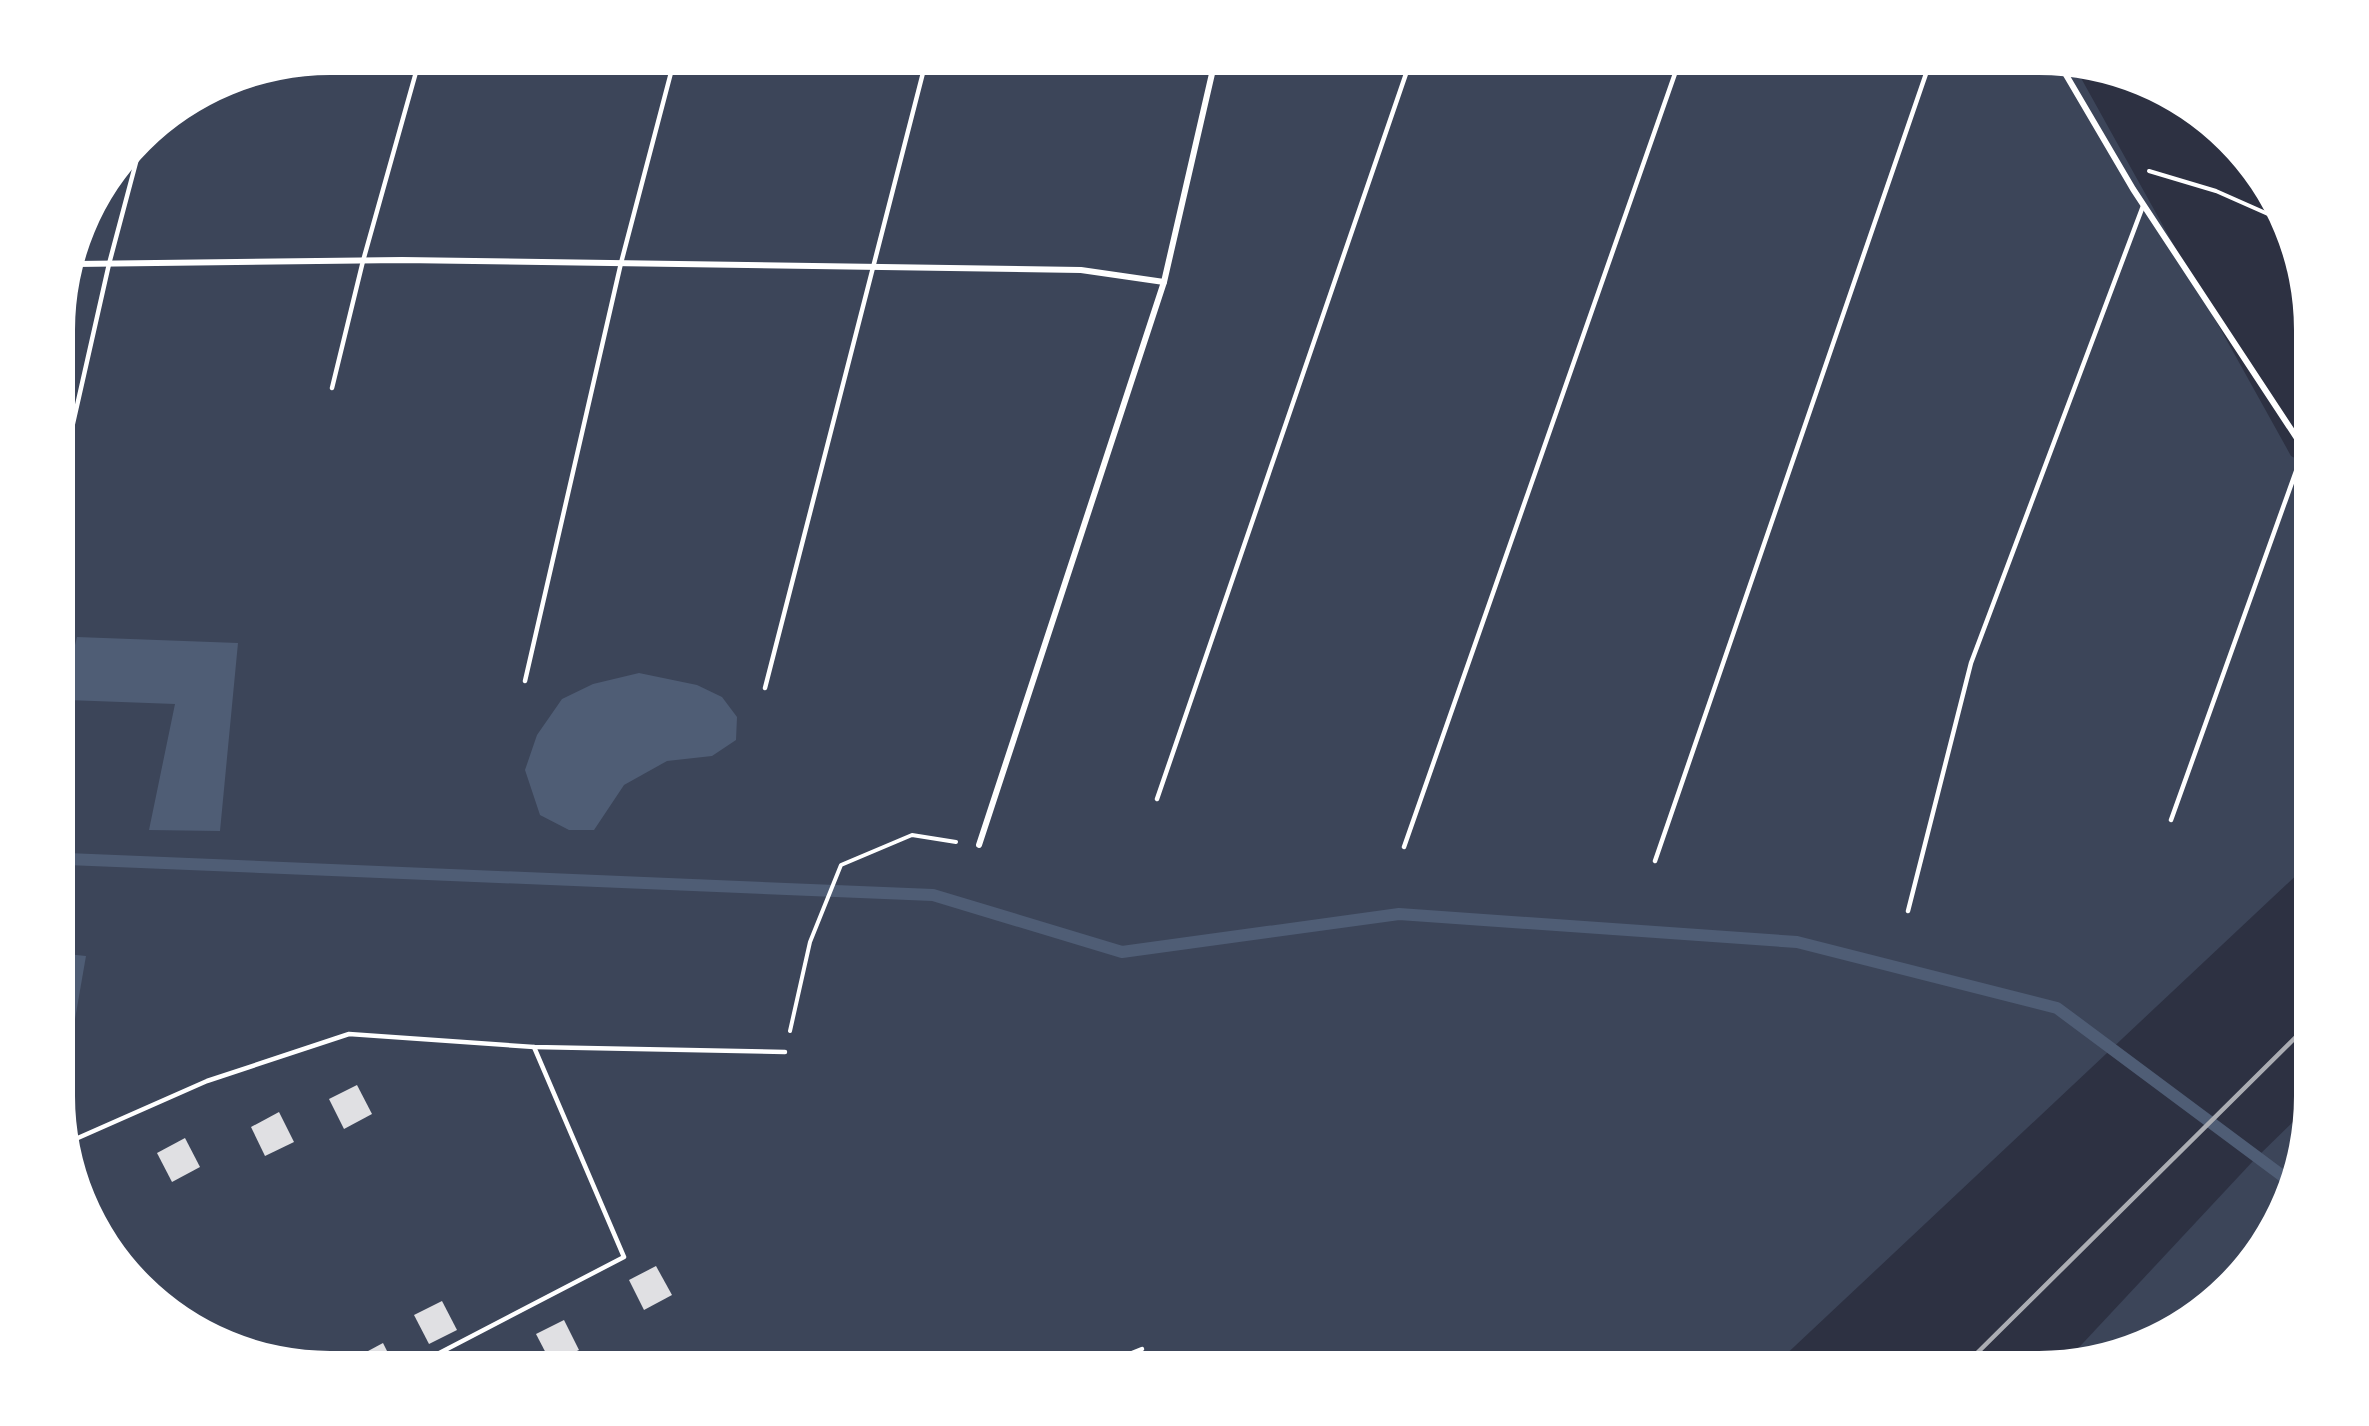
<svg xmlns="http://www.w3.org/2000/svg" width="2369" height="1426" viewBox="0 0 2369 1426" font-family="'Open Sans',sans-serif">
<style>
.green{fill:#3c4559}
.water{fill:#4f5d75}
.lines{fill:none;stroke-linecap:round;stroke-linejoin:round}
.stream{stroke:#4f5d75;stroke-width:12}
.building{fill:#e0e0e3}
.path{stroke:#fff;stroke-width:4}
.service{stroke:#fff;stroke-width:4.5}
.minor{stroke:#fff;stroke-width:6}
.rail{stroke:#abadb3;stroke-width:4.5}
</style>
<rect width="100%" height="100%" fill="#2d3142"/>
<g class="green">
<path d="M330,65H2039L2076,69L2291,456L2304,463V868L1779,1361H330L261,1352L197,1326L109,1243L67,1130V296L92,212L155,131L229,85Z"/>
<path d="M2304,1111L2269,1229L2226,1284L2172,1326L2070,1357L2254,1160Z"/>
</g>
<g class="water">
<path d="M77,637L238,643L220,831L149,830L175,704L67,700V677Z"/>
<path d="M639,673L697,685L722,697L737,717L736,740L712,756L667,761L624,785L594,830H569L540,815L525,770L537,735L562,699L593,684Z"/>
<path d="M67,954L86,956L74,1025H67Z"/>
</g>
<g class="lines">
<path class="stream" d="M67,859L933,895L1122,952L1399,914L1797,942L2057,1008L2284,1177"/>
</g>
<g class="building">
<path d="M357,1085L372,1114L344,1129L329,1099Z"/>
<path d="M279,1112L294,1142L265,1156L251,1127Z"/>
<path d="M185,1138L200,1167L172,1182L157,1153Z"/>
<path d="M656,1266L672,1295L644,1310L629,1280Z"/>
<path d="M442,1301L457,1330L429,1344L414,1315Z"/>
<path d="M564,1320L579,1350L555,1361H550L536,1334Z"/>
<path d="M383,1343L392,1361H357L355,1358Z"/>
</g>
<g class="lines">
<g class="path">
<path d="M2149,171L2216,191L2277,218"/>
<path d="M790,1031L810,942L841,865L912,835L956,842"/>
</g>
<g class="service">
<path d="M332,388L363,261L418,65"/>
<path d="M67,450L109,264L139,151"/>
<path d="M525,681L621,263L673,65"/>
<path d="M765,688L925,65"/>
<path d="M1157,799L1409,65"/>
<path d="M2171,820L2304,449"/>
<path d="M1404,847L1678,65"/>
<path d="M1655,861L1929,65"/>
<path d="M1908,911L1971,663L2143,206"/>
<path d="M71,1141L207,1081L349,1034L534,1047L785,1052"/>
<path d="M424,1361L624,1257L534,1047"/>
<path d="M1112,1361L1142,1349"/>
</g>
<g class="minor">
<path d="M2062,68L2133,189L2304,449"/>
<path d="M76,264L402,260L1081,270L1164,282"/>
<path d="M979,845L1164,282L1214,65"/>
</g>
<path class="rail" d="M1969,1361L2304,1029"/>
</g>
<path d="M0 0H2369V1426H0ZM330 75H2039A255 255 0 0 1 2294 330V1096A255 255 0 0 1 2039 1351H330A255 255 0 0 1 75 1096V330A255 255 0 0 1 330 75Z" fill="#fff" fill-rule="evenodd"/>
</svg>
